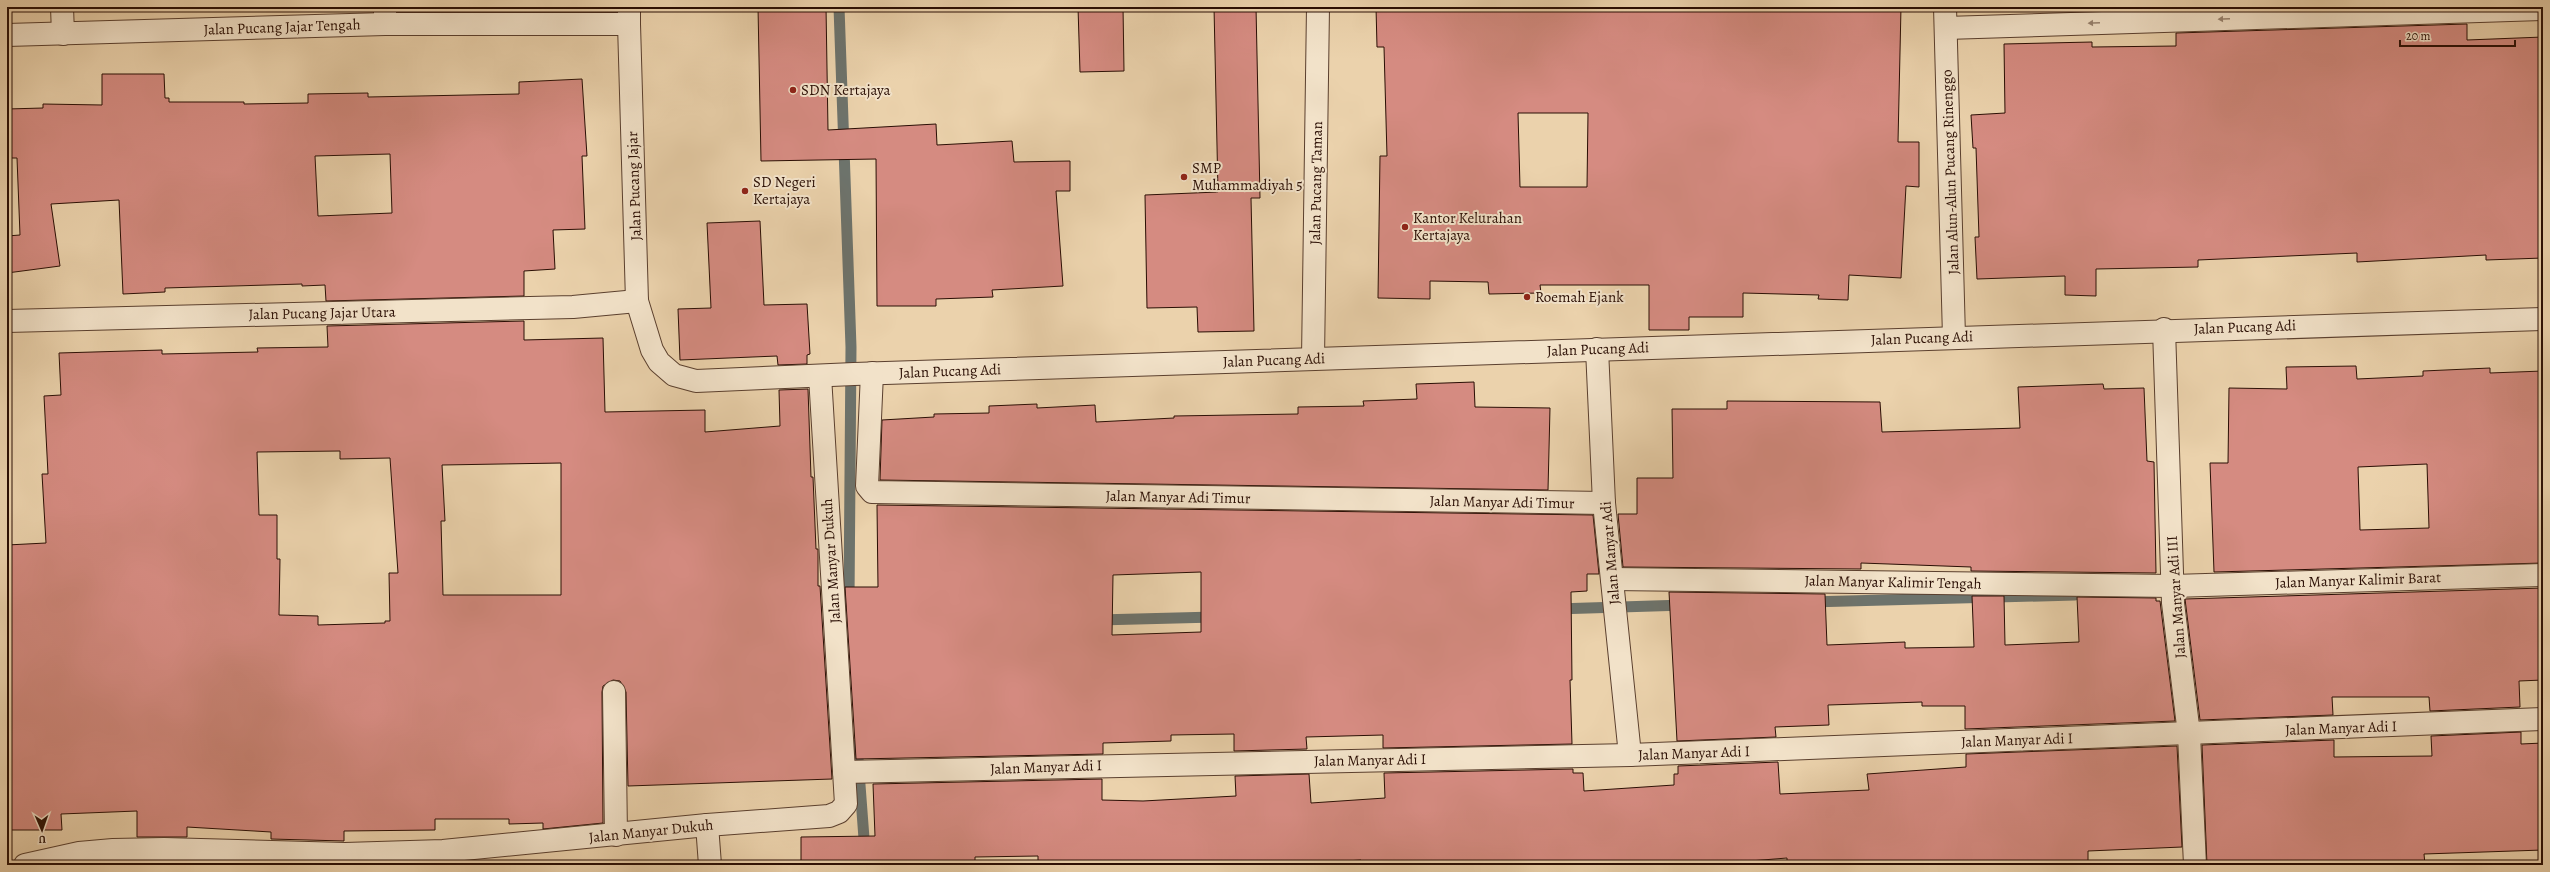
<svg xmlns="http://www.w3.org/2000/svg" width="2550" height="872" viewBox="0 0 2550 872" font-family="Alegreya,serif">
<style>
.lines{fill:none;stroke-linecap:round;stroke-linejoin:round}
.stream{stroke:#6d736c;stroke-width:11}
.building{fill:#d58b81;stroke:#2a0e04;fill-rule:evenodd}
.minor-casing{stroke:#5a3f2e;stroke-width:24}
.tertiary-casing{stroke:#5a3f2e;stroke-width:24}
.minor{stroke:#f2e2c9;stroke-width:22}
.tertiary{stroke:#f2e2c9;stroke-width:22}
.oneway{fill:#988370}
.poi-dot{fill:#8f2418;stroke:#f2e2c9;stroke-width:1.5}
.labels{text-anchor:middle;stroke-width:4;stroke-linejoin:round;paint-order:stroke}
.street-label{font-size:15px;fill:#2a0e04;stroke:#f2e2c9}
.poi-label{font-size:15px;fill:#2a0e04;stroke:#f2e2c9;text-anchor:start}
</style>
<rect width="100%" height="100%" fill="#ebd2ac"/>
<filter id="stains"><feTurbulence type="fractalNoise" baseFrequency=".005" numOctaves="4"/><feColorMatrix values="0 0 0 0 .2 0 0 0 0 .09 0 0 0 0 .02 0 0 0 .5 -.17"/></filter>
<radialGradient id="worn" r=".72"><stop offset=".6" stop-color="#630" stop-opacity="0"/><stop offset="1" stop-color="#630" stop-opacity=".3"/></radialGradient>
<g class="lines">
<g class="stream">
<path d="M839,7L851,347L849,602"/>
<path d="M1810,602L2075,595"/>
<path d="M1556,609L1685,605"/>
<path d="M1098,620L1215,617"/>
<path d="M857,745L866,865"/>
</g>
</g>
<g class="building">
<path d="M758,7H826L828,130L936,124L937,145L1012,141L1014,162L1070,161V191H1056L1063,286L992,290L993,297L936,299V306H877L876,159L761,161Z"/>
<path d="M1078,7H1123L1124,71L1080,72Z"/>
<path d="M1214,7H1256L1260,198H1251L1254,331L1198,332L1197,307L1147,308L1145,195L1218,192Z"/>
<path d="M1376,7L1521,10H1595V7H1901L1898,142H1919V187L1906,186L1901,278L1849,275L1848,300L1818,299L1819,295L1743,293V317H1689V330H1649V285H1540L1541,293L1489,294L1488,282L1430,281V299L1378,298L1380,156H1387L1384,47H1377ZM1518,113H1588L1587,187H1520Z"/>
<path d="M2467,24V40L2543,37V258L2486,260V255L2357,262V253L2198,260V267L2096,269V296L2065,295V276L1977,279L1975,237H1979L1976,148H1973L1971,115L2005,113L2004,44L2092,42V47L2176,46V33Z"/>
<path d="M102,74H164L165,98H169V102H244V104L308,103V94L368,93V97L519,94V82L582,79L587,156H582L585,229L553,230L555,269L524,271V296L326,301L325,285L302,286V284L165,288V292L123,294L119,200L51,204L60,266L7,273V236L20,235L17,158H7V109L43,108V104L102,105ZM390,154L392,213L318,216L315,156Z"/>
<path d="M760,221L764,305L807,304L810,354L807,355V364L778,365L777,356L680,360L678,309L711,308L707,223Z"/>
<path d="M524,321V340L603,338L605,412L705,410V432L780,426L779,390L808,389L811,477H813L816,549H818V586H820L832,779L628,786L626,692L620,681L613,680L603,686L602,692L603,823L543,829V823L509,824V819H435V830L344,831V841L271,839V832L187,827V837H137V811L61,814L62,830H7V545L46,543L42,474H48L44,396L61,395L59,353L162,350V354L258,352L257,348L328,347L327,326ZM340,451V459L390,458L398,573H389L390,621H385V623L318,625V616L279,615L280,559H277V515H259L257,452ZM561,463V595H443L441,521H445L442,465Z"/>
<path d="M2356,366L2357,379L2423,376V371L2490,368V373L2543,371V563L2214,572L2210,463H2228L2229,388L2287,389L2286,367ZM2427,464L2429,528L2360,530L2358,467Z"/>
<path d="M1474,382L1475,407L1550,408L1548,490L880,480L882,420L934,417V414L989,413V406L1037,404V408L1095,405L1096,422L1174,418V416L1298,414V407L1364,406L1363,401L1417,399L1416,384Z"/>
<path d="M2103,384L2104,389L2144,388L2147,461L2154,462L2156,573L1971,571V567L1861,563V569L1623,567L1618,514H1637V478H1673L1672,409H1727V401L1880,402L1882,432L2020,428L2018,387Z"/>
<path d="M877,505L1593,515L1599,574H1587V591L1571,592L1572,680H1570L1572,744L1383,748V735L1306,737L1307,749L1234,751V734L1171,735V741L1103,743V754L856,759L845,587H878ZM1201,572V632L1112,635L1113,575Z"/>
<path d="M2543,588V680L2519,681L2520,707L2430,711L2429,697H2332L2333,715L2200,720L2185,599Z"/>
<path d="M1669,592L1825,594L1827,645L1905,642V648L1974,647L1972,596H2004L2005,645L2079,642L2077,597L2156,598V601H2160L2175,721L1965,729V706H1922V702L1828,705L1829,725L1775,727L1776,737L1677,741Z"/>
<path d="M2521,732V744L2543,743V850L2424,854L2425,865H2207L2202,745L2334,740V757L2432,756L2431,736Z"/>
<path d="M2177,746L2182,847L2088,851V862L2060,861V865H1787V858L1701,865H1385V863H1361V860L1284,865H1038V856L975,857V865H801V837L875,836L873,784L1102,779V800L1143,801L1236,796L1235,776L1309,774L1311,803L1385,798L1384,773L1573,769V773H1583L1584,791L1674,785V774H1678V766L1778,762L1780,794L1869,790L1867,774L1966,767V754Z"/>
</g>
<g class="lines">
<defs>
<g id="minor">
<path d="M62,7L63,34"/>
<path d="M1945,7L1954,337"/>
<path d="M385,24V7"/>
<path d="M629,24L637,301L652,350L659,362L674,375L696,381L854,374L2543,319"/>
<path d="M1946,28L2543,9"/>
<path d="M7,321L573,307L637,301"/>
<path d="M2164,329L2173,603L2189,734L2195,865"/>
<path d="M1597,349L1604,503L1630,755"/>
<path d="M1313,359L1318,7"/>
<path d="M872,373L867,486L872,492L1604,503"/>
<path d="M1612,579L2173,586L2543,575"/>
<path d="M614,692L616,835"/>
<path d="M844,772L1630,755L2543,719"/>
<path d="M707,825L710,865"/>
<path d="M25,865L79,853L113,850L164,849L345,854L443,851L707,825L829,816L839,812L846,804L820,376"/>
</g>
<path id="tertiary" d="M7,35L385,24H629V7"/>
</defs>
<use href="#minor" class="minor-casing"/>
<use href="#tertiary" class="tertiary-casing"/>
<use href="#minor" class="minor"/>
<use href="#tertiary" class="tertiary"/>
</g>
<defs><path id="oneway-solid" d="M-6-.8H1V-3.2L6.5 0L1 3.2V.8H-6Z"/></defs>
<g class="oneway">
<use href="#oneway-solid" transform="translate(2224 19) rotate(178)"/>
<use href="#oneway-solid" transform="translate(2094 23) rotate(178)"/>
</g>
<g class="poi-dot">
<circle cx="793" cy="90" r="4"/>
<circle cx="1184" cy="177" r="4"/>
<circle cx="745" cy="191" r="4"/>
<circle cx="1405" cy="227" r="4"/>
<circle cx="1527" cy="297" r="4"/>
</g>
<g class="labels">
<g class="street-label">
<text transform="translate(282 27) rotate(-2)" y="5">Jalan Pucang Jajar Tengah</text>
<text transform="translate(1950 172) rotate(-92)" y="5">Jalan Alun-Alun Pucang Rinenggo</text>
<text transform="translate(1316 183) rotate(-89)" y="5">Jalan Pucang Taman</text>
<text transform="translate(634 186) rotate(-92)" y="5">Jalan Pucang Jajar</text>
<text transform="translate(322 313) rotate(-1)" y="5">Jalan Pucang Jajar Utara</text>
<text transform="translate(2245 327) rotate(-2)" y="5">Jalan Pucang Adi</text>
<text transform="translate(1922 338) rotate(-2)" y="5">Jalan Pucang Adi</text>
<text transform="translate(1598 349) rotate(-2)" y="5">Jalan Pucang Adi</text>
<text transform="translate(1274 360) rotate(-2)" y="5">Jalan Pucang Adi</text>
<text transform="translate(950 371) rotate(-2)" y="5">Jalan Pucang Adi</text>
<text transform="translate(1178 497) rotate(1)" y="5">Jalan Manyar Adi Timur</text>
<text transform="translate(1502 502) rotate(1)" y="5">Jalan Manyar Adi Timur</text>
<text transform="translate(1610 553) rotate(-95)" y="5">Jalan Manyar Adi</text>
<text transform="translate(831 561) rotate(-94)" y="5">Jalan Manyar Dukuh</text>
<text transform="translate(2358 580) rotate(-2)" y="5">Jalan Manyar Kalimir Barat</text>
<text transform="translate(1893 582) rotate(1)" y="5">Jalan Manyar Kalimir Tengah</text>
<text transform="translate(2176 597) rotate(-94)" y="5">Jalan Manyar Adi III</text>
<text transform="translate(2341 728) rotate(-2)" y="5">Jalan Manyar Adi I</text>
<text transform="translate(2017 740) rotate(-2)" y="5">Jalan Manyar Adi I</text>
<text transform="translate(1694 753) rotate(-2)" y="5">Jalan Manyar Adi I</text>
<text transform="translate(1370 760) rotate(-1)" y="5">Jalan Manyar Adi I</text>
<text transform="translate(1046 767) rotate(-2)" y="5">Jalan Manyar Adi I</text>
<text transform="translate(651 831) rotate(-6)" y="5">Jalan Manyar Dukuh</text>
</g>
<g class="poi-label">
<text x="801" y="95">SDN Kertajaya</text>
<text x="1192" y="173">SMP<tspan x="1192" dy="17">Muhammadiyah 5</tspan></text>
<text x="753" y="187">SD Negeri<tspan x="753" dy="17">Kertajaya</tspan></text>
<text x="1413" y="223">Kantor Kelurahan<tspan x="1413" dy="17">Kertajaya</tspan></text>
<text x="1535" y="302">Roemah Ejank</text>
</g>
</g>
<rect width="2550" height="872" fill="none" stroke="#ebd2ac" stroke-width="24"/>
<rect x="8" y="8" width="2534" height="856" fill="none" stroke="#2a0e04" stroke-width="2"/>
<rect x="12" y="12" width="2526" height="848" fill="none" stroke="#2a0e04"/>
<g transform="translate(42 830) rotate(178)" stroke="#f2e2c9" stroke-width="3" paint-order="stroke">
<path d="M0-3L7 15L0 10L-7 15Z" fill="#2a0e04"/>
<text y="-6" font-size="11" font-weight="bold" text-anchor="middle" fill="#2a0e04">U</text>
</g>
<path d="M2400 40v6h115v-6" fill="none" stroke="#2a0e04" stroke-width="2"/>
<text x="2406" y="40" font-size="12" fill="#2a0e04" stroke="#f2e2c9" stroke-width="3" paint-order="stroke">20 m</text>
<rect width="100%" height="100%" filter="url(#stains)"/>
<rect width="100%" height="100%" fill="url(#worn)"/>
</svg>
